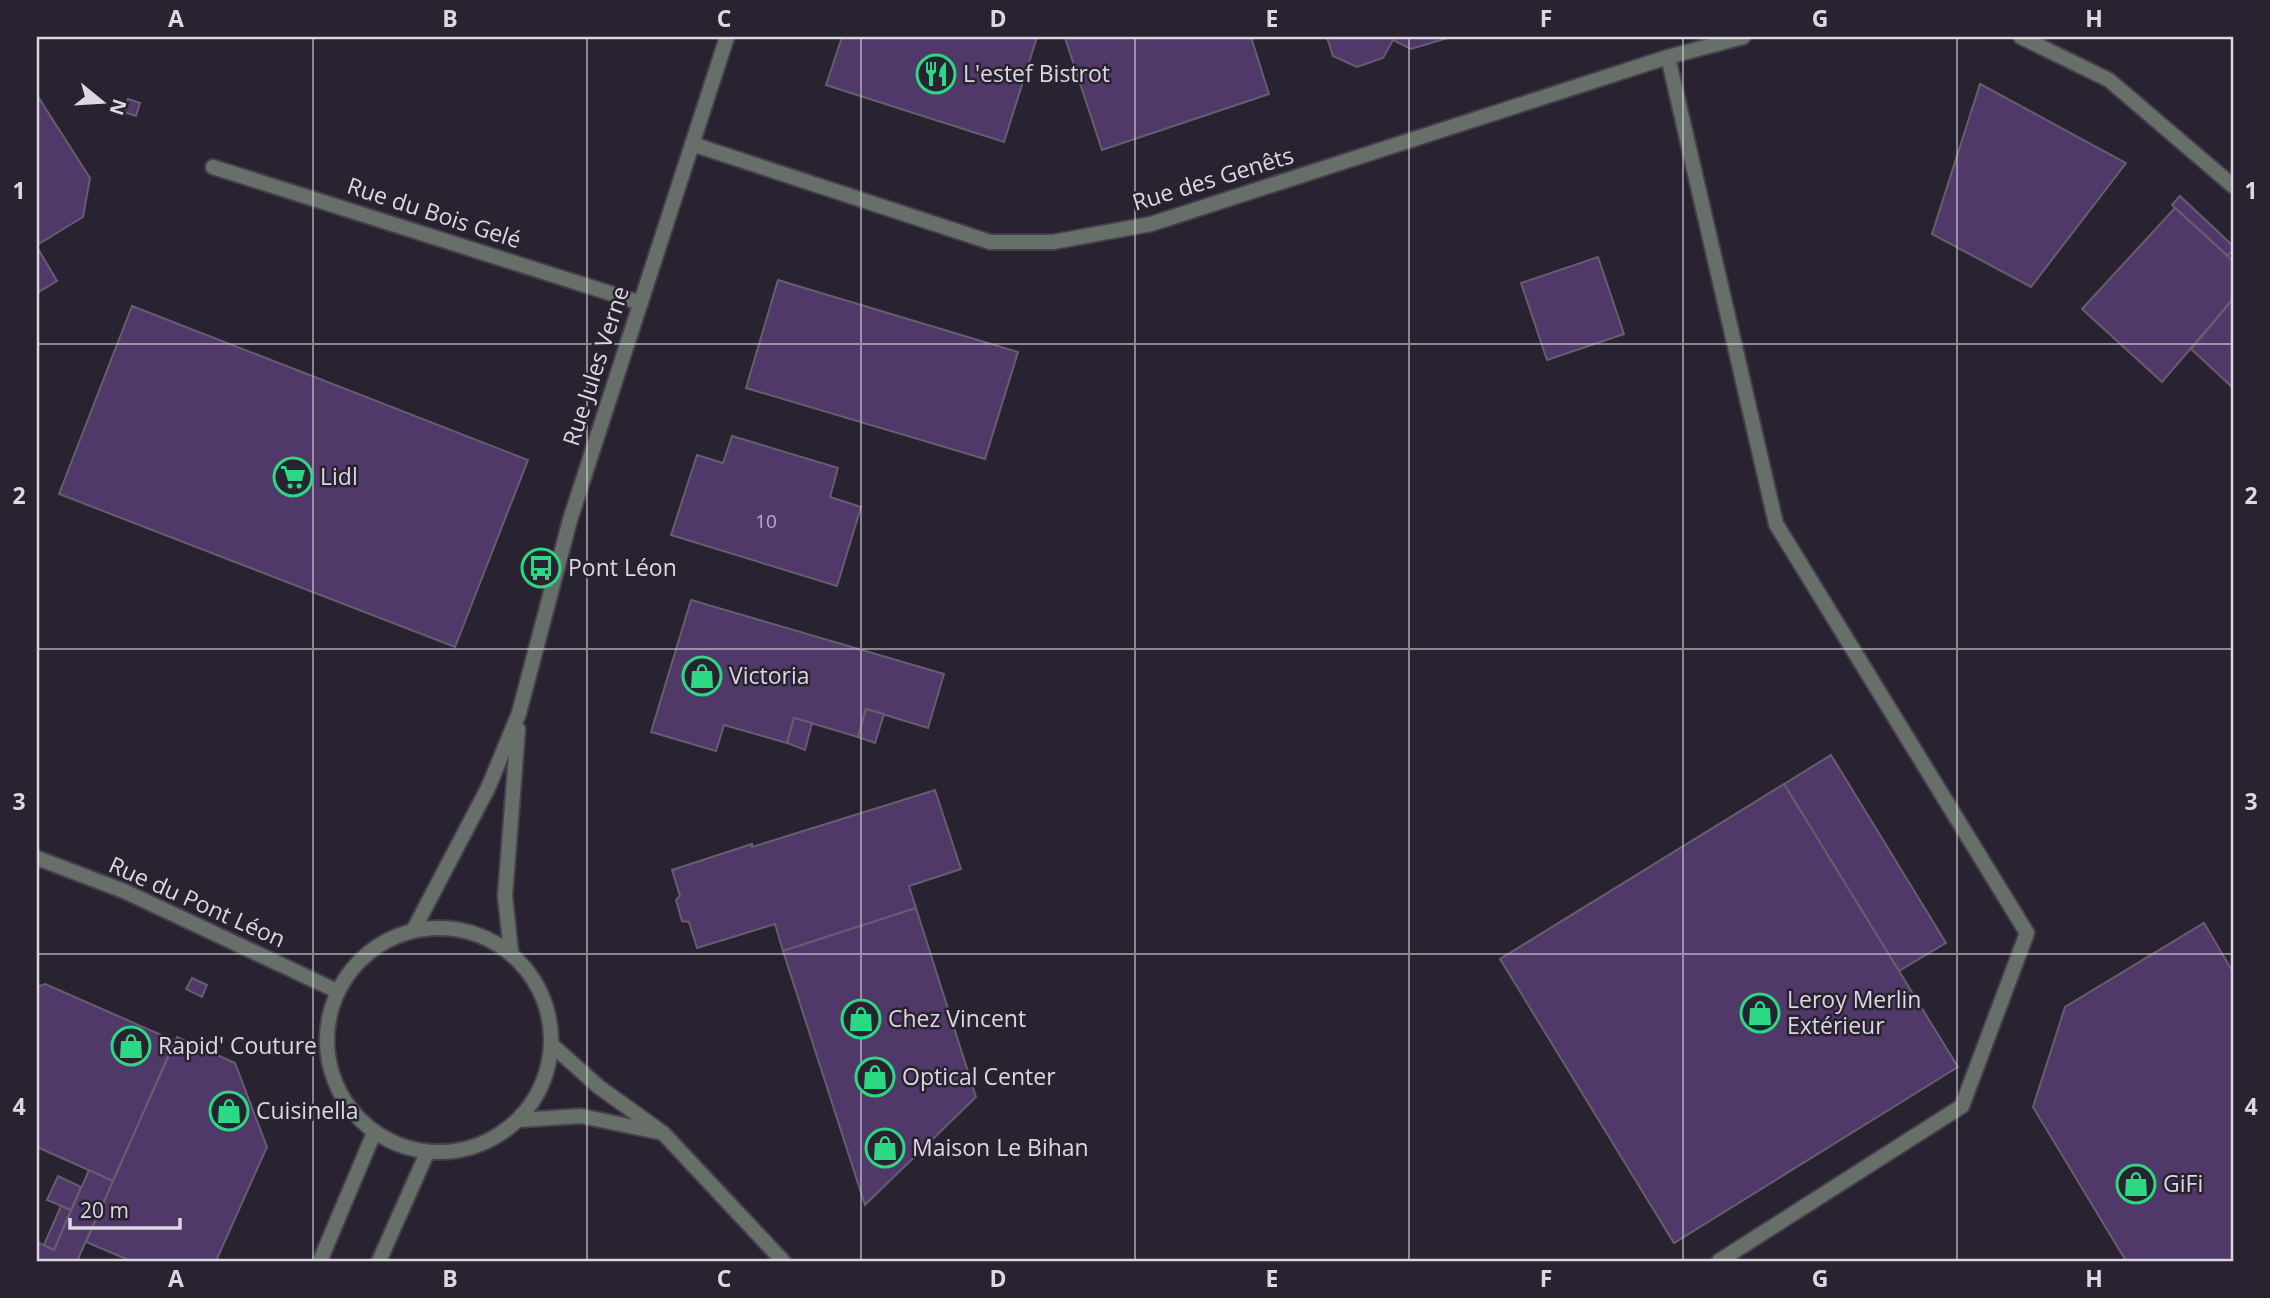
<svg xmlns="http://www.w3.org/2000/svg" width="2270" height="1298" viewBox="0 0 2270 1298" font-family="'Open Sans',sans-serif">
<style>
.building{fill:#503869;stroke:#655e6f;stroke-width:2}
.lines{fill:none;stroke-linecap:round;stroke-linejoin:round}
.service-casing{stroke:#463f4c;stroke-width:18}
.tertiary-casing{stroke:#463f4c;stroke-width:18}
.service{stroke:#676f69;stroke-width:14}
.tertiary{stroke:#676f69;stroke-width:14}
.grid{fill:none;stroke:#dcd8e1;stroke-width:2;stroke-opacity:0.55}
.labels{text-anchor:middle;stroke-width:5;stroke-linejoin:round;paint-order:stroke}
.number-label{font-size:19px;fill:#b9b0c3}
.poi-label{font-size:23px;fill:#dcd8e1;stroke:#292230;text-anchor:start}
.street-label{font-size:23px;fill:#dcd8e1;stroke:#292230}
.neatline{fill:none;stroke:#dcd8e1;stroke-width:2.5}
.grid-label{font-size:23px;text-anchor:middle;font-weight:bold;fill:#dcd8e1}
</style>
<rect width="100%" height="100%" fill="#292230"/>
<g class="building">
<path d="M842,37H1037L1004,142L826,85Z"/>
<path d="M1068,37H1251L1269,94L1102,150L1065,38Z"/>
<path d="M1327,37H1451L1411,49L1393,40L1383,58L1357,67L1333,56Z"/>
<path d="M1980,84L2126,163L2031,287L1932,234Z"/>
<path d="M37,95L90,178L83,217L37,245Z"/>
<path d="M128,99L140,103L136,116L124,112Z"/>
<path d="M2180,196L2233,246V249L2228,256L2172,205Z"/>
<path d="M2175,208L2233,261V299L2162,382L2082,309Z"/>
<path d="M37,247L57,281L37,293Z"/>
<path d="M1598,257L1624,334L1547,360L1521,283Z"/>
<path d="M778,280L1018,352L985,459L746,388Z"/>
<path d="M2233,299V388L2191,349Z"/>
<path d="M132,306L528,460L455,647L59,494Z"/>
<path d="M732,436L838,468L830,497L861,507L837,586L671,535L697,455L723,463Z"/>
<path d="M691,600L944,674L928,728L866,709L858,737L794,718L787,743L724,725L716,751L651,732Z"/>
<path d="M866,709L884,714L875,743L858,737Z"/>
<path d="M794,718L812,723L805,750L787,743Z"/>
<path d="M1831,755L1946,943L1899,971L1784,784Z"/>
<path d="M1784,784L1958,1067L1674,1243L1500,959Z"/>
<path d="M935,790L961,869L909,886L916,908L783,951L775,924L697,948L689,922L682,921L676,900L680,896L672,870L752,844V847Z"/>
<path d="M916,908L976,1097L865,1205L783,951Z"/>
<path d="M2204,923L2233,972V1261H2126L2033,1107L2065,1007Z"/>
<path d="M192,978L207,985L202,997L186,989Z"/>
<path d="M45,984L175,1041L113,1181L37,1147V987Z"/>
<path d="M177,1037L235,1063L267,1147L216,1261H131L86,1242Z"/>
<path d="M89,1170L113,1181L77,1261H37V1242L54,1250Z"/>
<path d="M58,1176L81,1187L71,1210L47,1200Z"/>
<path d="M61,1206L71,1210L54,1250L44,1245Z"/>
</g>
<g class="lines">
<defs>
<g id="service">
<path d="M1668,57L1776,524L2027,933L1962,1106L1719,1261"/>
<path d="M213,167L641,303"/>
</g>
<g id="tertiary">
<path d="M2021,37L2109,80L2233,186"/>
<path d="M692,144L990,242H1053L1151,224L1668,57L1743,37"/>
<path d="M37,858L124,891L337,991"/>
<circle cx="439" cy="1040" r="112"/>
<path d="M414,929L488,788L519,713L570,520L727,37"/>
<path d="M511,952L505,896L518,729"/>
<path d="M552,1045L599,1087L663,1133L783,1261"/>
<path d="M519,1120L581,1116L658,1132"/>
<path d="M320,1261L374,1133"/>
<path d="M379,1261L427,1153"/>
</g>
</defs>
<use href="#service" class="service-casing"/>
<use href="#tertiary" class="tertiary-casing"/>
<use href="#service" class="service"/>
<use href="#tertiary" class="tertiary"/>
</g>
<path class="grid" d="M313,37V1261M587,37V1261M861,37V1261M1135,37V1261M1409,37V1261M1683,37V1261M1957,37V1261M37,344H2233M37,649H2233M37,954H2233"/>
<defs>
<symbol id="restaurant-ring" viewBox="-11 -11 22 22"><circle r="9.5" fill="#292230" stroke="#2dd884" stroke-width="1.5"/><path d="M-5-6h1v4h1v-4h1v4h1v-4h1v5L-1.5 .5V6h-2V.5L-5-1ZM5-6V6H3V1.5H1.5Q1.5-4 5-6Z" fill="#2dd884"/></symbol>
<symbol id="supermarket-ring" viewBox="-11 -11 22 22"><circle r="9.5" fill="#292230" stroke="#2dd884" stroke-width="1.5"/><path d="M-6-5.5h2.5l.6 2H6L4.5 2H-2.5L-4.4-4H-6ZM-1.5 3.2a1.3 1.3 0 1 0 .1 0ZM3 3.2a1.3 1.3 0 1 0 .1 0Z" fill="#2dd884"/></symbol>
<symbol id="bus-ring" viewBox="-11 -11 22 22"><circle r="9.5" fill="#292230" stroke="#2dd884" stroke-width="1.5"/><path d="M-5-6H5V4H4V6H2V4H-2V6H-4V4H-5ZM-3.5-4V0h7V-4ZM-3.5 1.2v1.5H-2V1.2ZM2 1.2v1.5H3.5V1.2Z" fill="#2dd884"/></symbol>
<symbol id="shop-ring" viewBox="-11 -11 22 22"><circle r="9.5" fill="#292230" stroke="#2dd884" stroke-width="1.5"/><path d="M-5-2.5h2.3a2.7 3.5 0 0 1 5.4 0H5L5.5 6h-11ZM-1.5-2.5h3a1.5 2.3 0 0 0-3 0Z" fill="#2dd884"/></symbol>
</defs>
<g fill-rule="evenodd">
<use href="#restaurant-ring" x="914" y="52" width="44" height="44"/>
<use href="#supermarket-ring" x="271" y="455" width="44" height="44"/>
<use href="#bus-ring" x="519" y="546" width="44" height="44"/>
<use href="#shop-ring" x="680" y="654" width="44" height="44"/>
<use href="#shop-ring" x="1738" y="991" width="44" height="44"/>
<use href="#shop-ring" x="839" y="997" width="44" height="44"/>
<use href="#shop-ring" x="109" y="1024" width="44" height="44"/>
<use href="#shop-ring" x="853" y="1055" width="44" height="44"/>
<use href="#shop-ring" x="207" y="1089" width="44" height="44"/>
<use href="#shop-ring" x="863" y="1126" width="44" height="44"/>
<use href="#shop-ring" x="2114" y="1162" width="44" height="44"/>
</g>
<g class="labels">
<g class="number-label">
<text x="766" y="528">10</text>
</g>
<g class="poi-label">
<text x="963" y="82">L'estef Bistrot</text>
<text x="320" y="485">Lidl</text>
<text x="568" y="576">Pont Léon</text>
<text x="729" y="684">Victoria</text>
<text x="1787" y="1008">Leroy Merlin<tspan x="1787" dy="26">Extérieur</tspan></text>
<text x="888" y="1027">Chez Vincent</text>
<text x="158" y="1054">Rapid' Couture</text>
<text x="902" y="1085">Optical Center</text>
<text x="256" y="1119">Cuisinella</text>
<text x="912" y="1156">Maison Le Bihan</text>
<text x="2163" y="1192">GiFi</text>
</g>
<g class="street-label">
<text transform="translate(1213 179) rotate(-17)" y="8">Rue des Genêts</text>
<text transform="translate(434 213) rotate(18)" y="8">Rue du Bois Gelé</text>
<text transform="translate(596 366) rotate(-72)" y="8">Rue Jules Verne</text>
<text transform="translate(197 902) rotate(24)" y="8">Rue du Pont Léon</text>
</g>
</g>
<rect width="2270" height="1298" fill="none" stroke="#292230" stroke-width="77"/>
<g transform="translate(102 102) rotate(108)" stroke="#292230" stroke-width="5" paint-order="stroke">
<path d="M0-5L12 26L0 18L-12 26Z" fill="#dcd8e1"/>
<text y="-10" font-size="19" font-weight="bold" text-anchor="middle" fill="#dcd8e1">N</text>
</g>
<path d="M70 1218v10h110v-10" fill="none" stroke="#dcd8e1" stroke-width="3.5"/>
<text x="80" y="1218" font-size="21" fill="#dcd8e1" stroke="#292230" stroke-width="5" paint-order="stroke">20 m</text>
<rect x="38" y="38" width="2194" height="1222" class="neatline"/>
<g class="grid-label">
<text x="176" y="27">A</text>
<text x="450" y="27">B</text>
<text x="724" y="27">C</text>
<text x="998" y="27">D</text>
<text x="1272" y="27">E</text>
<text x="1546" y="27">F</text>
<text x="1820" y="27">G</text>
<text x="2094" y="27">H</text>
<text x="19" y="199">1</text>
<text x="2251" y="199">1</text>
<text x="19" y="504">2</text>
<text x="2251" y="504">2</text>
<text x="19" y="810">3</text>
<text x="2251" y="810">3</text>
<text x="19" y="1115">4</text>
<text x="2251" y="1115">4</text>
<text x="176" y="1287">A</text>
<text x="450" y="1287">B</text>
<text x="724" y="1287">C</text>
<text x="998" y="1287">D</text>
<text x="1272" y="1287">E</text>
<text x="1546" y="1287">F</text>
<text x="1820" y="1287">G</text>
<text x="2094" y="1287">H</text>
</g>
</svg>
